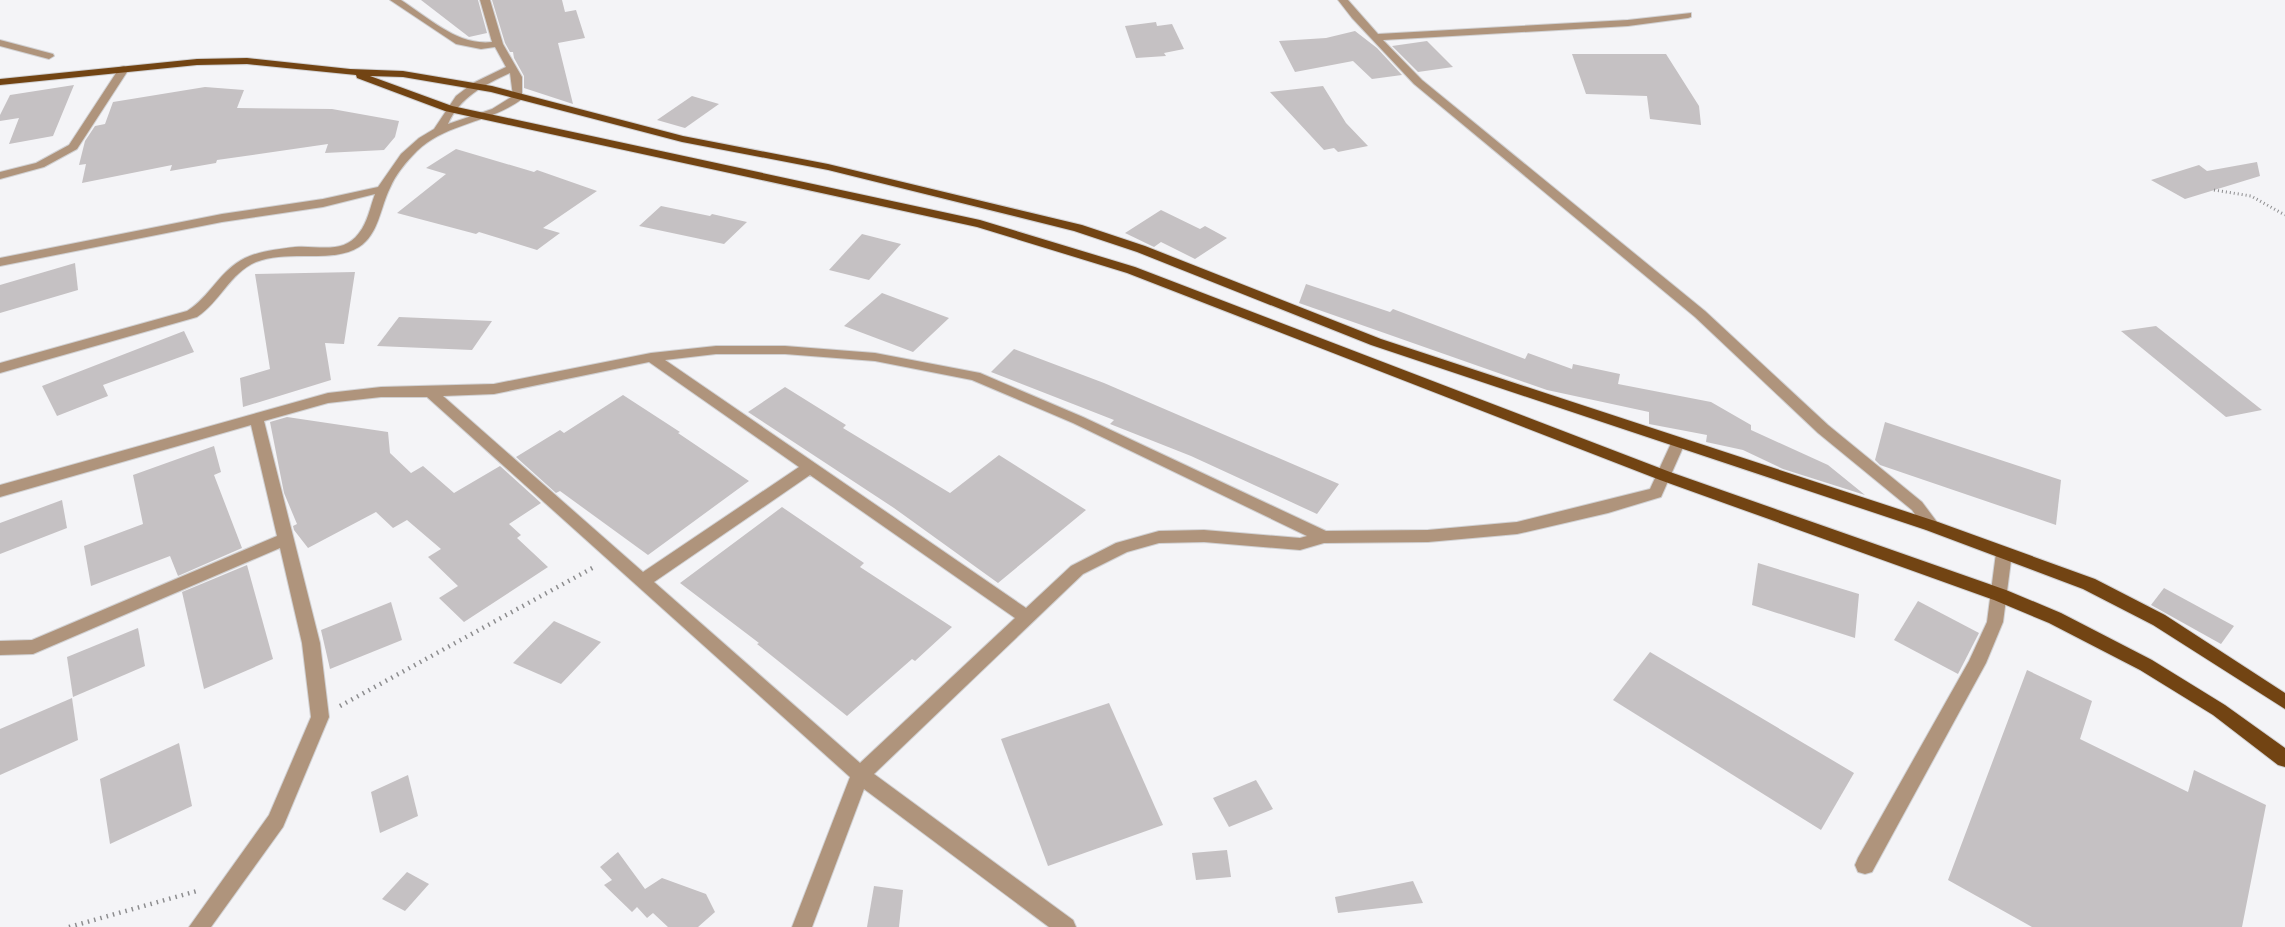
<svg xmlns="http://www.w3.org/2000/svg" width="2285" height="927" viewBox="0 0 2285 927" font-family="Mulish,sans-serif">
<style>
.building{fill:#c5c1c3}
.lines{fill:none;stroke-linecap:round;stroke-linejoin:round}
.minor-casing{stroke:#d1d1d3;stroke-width:2}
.major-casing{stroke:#d1d1d3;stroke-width:2}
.path-far1{stroke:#8d8d8f;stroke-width:3;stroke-dasharray:1 3;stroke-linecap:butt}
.path{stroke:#8d8d8f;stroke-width:4.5;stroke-dasharray:1.5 5;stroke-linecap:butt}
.minor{fill:#af947c;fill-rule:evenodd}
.major{fill:#724413;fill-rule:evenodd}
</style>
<rect width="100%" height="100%" fill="#f4f4f7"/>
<g class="building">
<path d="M421,0H478L487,33L469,37Z"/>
<path d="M492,0H562L565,12L576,10L585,38L558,43L573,104L524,88V76L514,58L513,52H510L505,43Z"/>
<path d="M1156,22L1157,26L1172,24L1184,49L1164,53L1166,56L1136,58L1125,26Z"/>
<path d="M1355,31L1377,48L1402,75L1372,79L1353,61L1295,72L1279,41L1326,38Z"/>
<path d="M1427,41L1453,67L1418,72L1392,46Z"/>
<path d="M1572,54H1666L1699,106L1701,125L1650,119L1647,96L1586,94Z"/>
<path d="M74,85L53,136L9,144L19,118L0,121V115L10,95Z"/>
<path d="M1323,86L1346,123L1368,146L1338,152L1334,148L1324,150L1270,92Z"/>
<path d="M205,87L244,90L237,108L332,109L399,121L395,137L384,150L325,153L328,144L217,160L216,163L170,171L172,165L82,183L86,164L79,165L85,141L95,126L105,124L113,102Z"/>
<path d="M692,96L719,104L685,128L657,120Z"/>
<path d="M456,149L534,172L537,170L597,191L543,228L560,233L537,250L479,232L476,234L397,213L446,174L426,168Z"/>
<path d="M2257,162L2260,176L2185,199L2151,180L2199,165L2207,171Z"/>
<path d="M661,206L710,216L712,214L747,222L724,244L639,226Z"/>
<path d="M1161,210L1200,229L1205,226L1227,238L1195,259L1161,242L1154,247L1125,233Z"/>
<path d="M862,234L901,244L869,280L829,270Z"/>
<path d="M75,263L78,290L0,313V285Z"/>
<path d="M355,272L344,344L325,343L331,380L243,407L240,378L270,369L255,274Z"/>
<path d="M1306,284L1390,312L1393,309L1525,359L1528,353L1572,369L1573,364L1620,374L1618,384L1711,402L1751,425V430L1828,465L1865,495L1783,469L1743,450L1706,442L1707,435L1649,424V412L1547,390L1299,303Z"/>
<path d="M882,293L949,318L913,352L844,326Z"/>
<path d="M399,317L492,321L472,350L377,346Z"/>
<path d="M2156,326L2262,410L2226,417L2121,331Z"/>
<path d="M184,331L194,352L103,385L108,396L57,416L42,386Z"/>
<path d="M1014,349L1104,383L1339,484L1317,514L1191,456L1110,424L1114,420L991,372Z"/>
<path d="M785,387L846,425L843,428L950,493L999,455L1086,510L998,583L894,508L748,412Z"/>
<path d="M623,395L680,432L678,433L749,481L648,555L560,491L556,493L516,457L560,430L564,433Z"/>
<path d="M287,417L388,432L390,453L411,473L423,466L454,493L500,466L541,503L509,524L521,535L517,538L548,567L464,622L439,598L458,586L428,557L441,549L407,520L393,528L376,512L308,548L294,530L293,526L297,524L284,493L270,422Z"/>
<path d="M1885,422L2061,480L2056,525L1880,465L1875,460Z"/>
<path d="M214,446L221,472L214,475L242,548L178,576L170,556L91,586L84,546L143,524L133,475Z"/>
<path d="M62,500L67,528L0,554V523Z"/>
<path d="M782,507L864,563L860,567L952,627L915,661L912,659L847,716L757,644L759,643L680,583Z"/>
<path d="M1758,563L1859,594L1855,638L1752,605Z"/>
<path d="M247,565L273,659L204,689L182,592Z"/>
<path d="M2164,588L2234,626L2221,644L2151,605Z"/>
<path d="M1918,601L1979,633L1958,674L1894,640Z"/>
<path d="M391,602L402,640L330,669L321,630Z"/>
<path d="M554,621L601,642L561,684L513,663Z"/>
<path d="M138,628L145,666L73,697L67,657Z"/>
<path d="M1650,652L1854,773L1821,830L1613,700Z"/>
<path d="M2027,670L2092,701L2080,739L2188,792L2194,770L2266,805L2242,927H2032L1948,880Z"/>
<path d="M72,698L78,740L0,775V729Z"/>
<path d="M1109,703L1163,825L1048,866L1001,739Z"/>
<path d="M179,743L192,806L110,844L100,779Z"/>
<path d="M408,775L418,816L380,833L371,792Z"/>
<path d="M1256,780L1273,809L1229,827L1213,798Z"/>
<path d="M1227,850L1231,877L1196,880L1192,853Z"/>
<path d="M618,852L645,889L662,878L706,894L715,912L698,927H668L653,913L647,918L637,907L632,912L604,885L612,880L600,867Z"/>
<path d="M407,872L429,884L405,911L382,899Z"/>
<path d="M1413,881L1423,903L1338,913L1335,897Z"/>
<path d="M874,886L903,890L899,927H867Z"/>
</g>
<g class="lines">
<defs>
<g id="minor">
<path d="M390,0H401C429,18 458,46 492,42L480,0H490L503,44L522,77V99C490,123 446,123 417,151C406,162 396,174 390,188C380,208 379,234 359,247C333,264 288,249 256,262C230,273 220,302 197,317L0,373V363L187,311C210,297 220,270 245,258C260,251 278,249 295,247C317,245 343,255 359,233C368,222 370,207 375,194L323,207L222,222L0,266V258L222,214L323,199L378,187L401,154L419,138L434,129L456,96L473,83L506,67L495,47L481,49L456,44ZM510,73L513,96L492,109L448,124C460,97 484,85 510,73Z"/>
<path d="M1338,0H1348L1378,34L1628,20L1691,13V17L1688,18L1628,26L1383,40L1422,80L1705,311L1828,425L1922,502L1940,526L1938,530H1926L1912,510L1818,433L1695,317L1414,84L1352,18Z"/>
<path d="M0,40L53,54L54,56L49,59L0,46Z"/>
<path d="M124,66L129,69L77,149L44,167L0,179V172L36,163L69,145L120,67Z"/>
<path d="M716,346H785L875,353L980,373L1083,417L1326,531L1428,530L1517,522L1650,489L1673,439L1678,438L1685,443L1661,497L1608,513L1517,534L1428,542L1324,543L1300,550L1204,542L1159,543L1127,552L1083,574L874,774L1073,920L1076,927H1049L864,789L812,927H792L850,777L427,397H381L328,403L264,421L320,643L329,717L283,827L211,927H189L269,815L311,717L302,643L280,548L33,654L0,655V641L32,640L277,536L251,425L0,497V485L328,393L381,387L494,384L651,353ZM716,354H785L875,361L972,380L1073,423L1307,536L1300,538L1204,530L1159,531L1116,543L1071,566L1026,608L665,360ZM649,362L799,467L643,572L443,396L494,394ZM810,475L1015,618L860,763L654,582Z"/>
<path d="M2004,547L2010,549L2012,553L2003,622L1986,663L1872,872L1865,874L1858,872L1855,865L1858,858L1969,661L1987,622L1996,553L1998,549Z"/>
</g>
<path id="major" d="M247,58L350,69L403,71L492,86L683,136L828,164L1082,225L1145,246L1381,339L1938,522L2095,579L2165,615L2285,693V709L2153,625L2083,589L1926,530L1371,345L1137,252L1074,231L828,170L682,142L491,92L403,77L370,76L452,106L980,220L1135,267L1670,472L2006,590L2061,613L2152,660L2225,705L2285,748V767L2278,765L2213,715L2140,670L2049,623L1994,600L1660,480L1127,273L977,227L445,111L357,78L356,75L247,64L197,65L0,85V79L197,59Z"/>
</defs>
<use href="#minor" class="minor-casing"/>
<use href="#major" class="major-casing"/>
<path class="path-far1" d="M2214,190L2251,196L2285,215"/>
<g class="path">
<path d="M340,706L596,566"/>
<path d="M69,927L197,891"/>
</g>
<use href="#minor" class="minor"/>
<use href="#major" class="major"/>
</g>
</svg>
